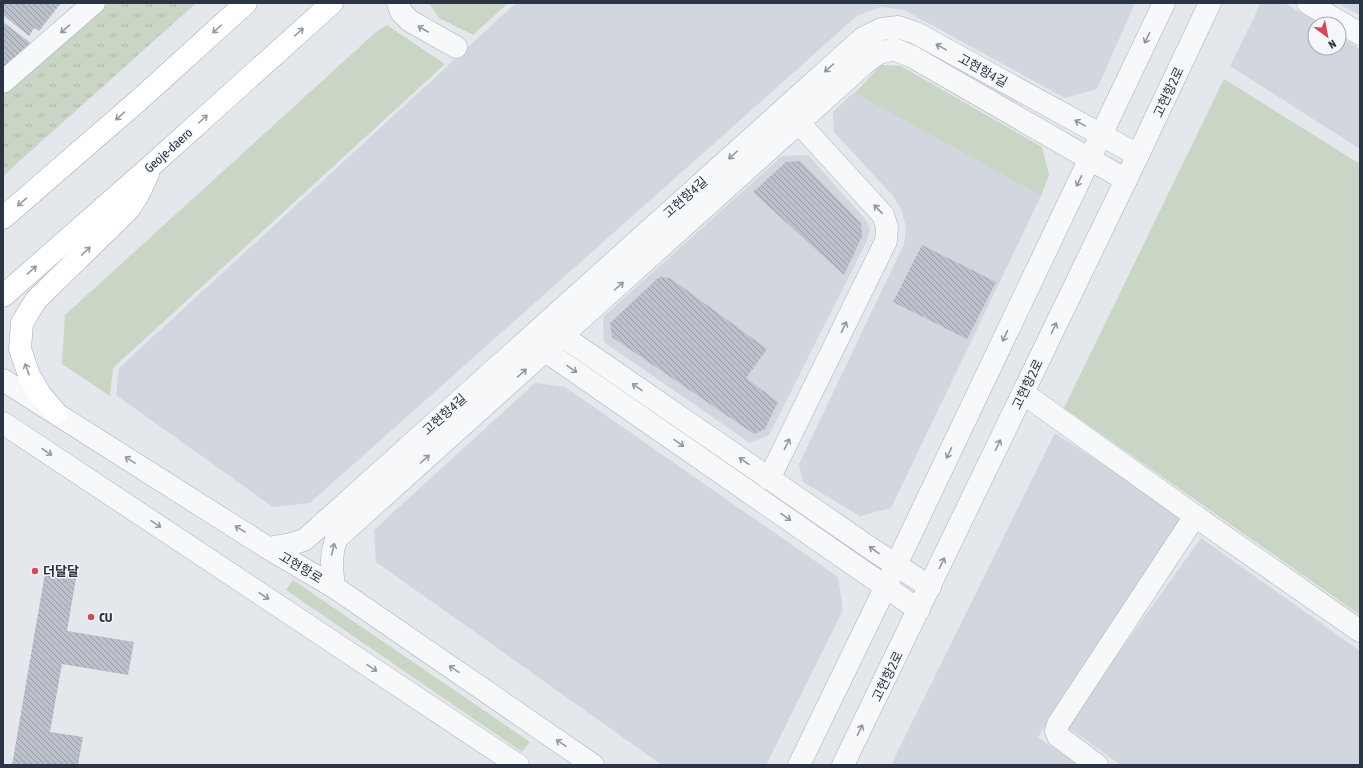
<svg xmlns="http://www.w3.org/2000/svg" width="1363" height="768" viewBox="0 0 1363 768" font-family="'Asap Condensed','Noto Sans KR',sans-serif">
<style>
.built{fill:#d2d6de}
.grass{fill:#c9d6c5}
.park{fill:url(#park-tufts)}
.building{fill:url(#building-back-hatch)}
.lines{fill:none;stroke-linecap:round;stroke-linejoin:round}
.minor-casing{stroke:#a9aeb7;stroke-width:23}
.major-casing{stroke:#a3abb8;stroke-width:23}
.minor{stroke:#f7f8fa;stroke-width:22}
.major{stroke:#fff;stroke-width:22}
.oneway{stroke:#9196a0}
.oneway2{stroke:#959aa2}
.poi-dot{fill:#d1495b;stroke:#f4f6f9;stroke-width:1.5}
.labels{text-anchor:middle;stroke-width:3;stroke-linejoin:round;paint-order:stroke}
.street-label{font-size:13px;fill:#2b3445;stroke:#f4f6f9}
.poi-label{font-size:13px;font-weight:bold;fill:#2b3445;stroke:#f4f6f9;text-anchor:start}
</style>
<defs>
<pattern id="park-tufts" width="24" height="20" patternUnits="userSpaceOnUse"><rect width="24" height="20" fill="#c9d6c5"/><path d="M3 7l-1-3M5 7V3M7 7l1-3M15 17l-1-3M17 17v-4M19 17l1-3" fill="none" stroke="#adb8ab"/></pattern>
<pattern id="building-back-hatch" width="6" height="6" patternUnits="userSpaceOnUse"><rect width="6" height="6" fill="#bbc0ca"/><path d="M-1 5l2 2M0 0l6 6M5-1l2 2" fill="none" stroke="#989da6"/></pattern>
</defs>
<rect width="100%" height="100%" fill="#e4e7ec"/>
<g class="built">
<path d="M516,3H1135L1097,89L1065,98L904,10L881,7L858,15L310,503L273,507L116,395L119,368Z"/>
<path d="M1261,3H1285L1319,24H1315V48H1339V36L1360,49V149L1230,66Z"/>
<path d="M1337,3H1360V15Z"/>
<path d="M854,92L1041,196L891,508L860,516L803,482L799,464L904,244L906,228L902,211L893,196L834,132L833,112Z"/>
<path d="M808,155L866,220L870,229L866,243L769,435L750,443L604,342L603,317L782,156Z"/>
<path d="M535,383L565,387L838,577L843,610L766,765H662L376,562L374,530Z"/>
<path d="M1055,433L1183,517L1038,737L1078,765H891Z"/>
<path d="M1201,538L1360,651V765H1121L1066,726Z"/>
</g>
<g class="grass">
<path d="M429,3H508L473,35L439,18Z"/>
<path d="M387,25L445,64L113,368L110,396L62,364L65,315L376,32Z"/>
<path d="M881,65L901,66L1042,147L1049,175L1041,196L855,93Z"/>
<path d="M1224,79L1360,164V615L1064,408Z"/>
<path d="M293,580L530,742L522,752L286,590Z"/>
</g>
<path class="park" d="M94,3H196L3,176V82Z"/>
<g class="building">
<path d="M3,3H61L39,31L34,28L29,36L3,15Z"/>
<path d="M3,22L32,44L3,70Z"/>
<path d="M800,161L861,223L862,236L844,275L753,192L786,162Z"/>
<path d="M922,245L996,282L967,339L893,302Z"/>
<path d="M659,277L670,278L767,349L746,378L778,402L765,429L754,434L612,337L610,323Z"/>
<path d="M45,573L76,578L67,631L134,642L128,675L62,664L50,732L83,737L78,765H12Z"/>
</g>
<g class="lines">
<defs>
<g id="minor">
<path d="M398,3L401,12L410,21L456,47"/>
<path d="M1308,3L1360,34"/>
<path d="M3,82L94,3"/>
<path d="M551,328L873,550L930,587"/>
<path d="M534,343L919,610"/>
<path d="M3,380L268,548L334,587L593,765"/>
<path d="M1023,393L1195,516L1360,631"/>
<path d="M3,423L518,765"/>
<path d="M769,479L886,241L887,227L883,215L799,123"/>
<path d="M268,548L291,544L304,540L318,528L863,38L881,29L898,27L916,33L1138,155"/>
<path d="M334,587C332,568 330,558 336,539C512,381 688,222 864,64L879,53L894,49L913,57L1126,180"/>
<path d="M799,765L886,586L1164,3"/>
<path d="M843,765L1138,155L1210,3"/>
<path d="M1097,765L1058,736L1056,731L1058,724L1195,516"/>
</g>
<g id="major">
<path d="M3,218L139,100L246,3"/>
<path d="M3,296L152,165L332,3"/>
<path d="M56,413L40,394L29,375L20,349L22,323L36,300L129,209L138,195L148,174"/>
</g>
</defs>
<use href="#minor" class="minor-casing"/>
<use href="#major" class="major-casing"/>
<use href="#minor" class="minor"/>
<use href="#major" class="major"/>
</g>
<defs><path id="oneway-shaft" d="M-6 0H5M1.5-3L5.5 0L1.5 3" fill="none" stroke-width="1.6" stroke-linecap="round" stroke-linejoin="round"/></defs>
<g class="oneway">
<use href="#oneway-shaft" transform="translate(65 29) rotate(139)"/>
<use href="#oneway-shaft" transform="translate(423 29) rotate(-150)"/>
<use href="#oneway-shaft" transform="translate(1147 38) rotate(116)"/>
<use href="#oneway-shaft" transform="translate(941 47) rotate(-151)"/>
<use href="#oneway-shaft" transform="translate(829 68) rotate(138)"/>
<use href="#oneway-shaft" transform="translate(1080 123) rotate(-151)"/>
<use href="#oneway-shaft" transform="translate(733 155) rotate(138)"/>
<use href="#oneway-shaft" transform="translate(1079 181) rotate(116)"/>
<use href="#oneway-shaft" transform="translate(878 209) rotate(-133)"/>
<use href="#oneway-shaft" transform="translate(619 286) rotate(-42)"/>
<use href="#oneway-shaft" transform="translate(844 327) rotate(-64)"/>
<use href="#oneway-shaft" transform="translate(1054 328) rotate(-64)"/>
<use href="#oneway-shaft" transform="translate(1005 336) rotate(115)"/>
<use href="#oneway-shaft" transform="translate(572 369) rotate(35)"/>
<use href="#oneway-shaft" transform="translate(522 373) rotate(-42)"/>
<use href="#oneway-shaft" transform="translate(637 387) rotate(-145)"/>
<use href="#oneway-shaft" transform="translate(679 443) rotate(35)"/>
<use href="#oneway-shaft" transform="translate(787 444) rotate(-64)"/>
<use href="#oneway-shaft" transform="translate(998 445) rotate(-64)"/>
<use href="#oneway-shaft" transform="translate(47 452) rotate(34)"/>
<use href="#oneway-shaft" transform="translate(949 453) rotate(115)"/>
<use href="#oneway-shaft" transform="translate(425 459) rotate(-42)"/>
<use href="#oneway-shaft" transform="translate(130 460) rotate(-148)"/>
<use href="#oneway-shaft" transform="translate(744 461) rotate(-145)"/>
<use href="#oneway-shaft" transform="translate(786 517) rotate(35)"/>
<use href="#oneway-shaft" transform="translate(156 524) rotate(34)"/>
<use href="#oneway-shaft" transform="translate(240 529) rotate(-148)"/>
<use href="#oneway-shaft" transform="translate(333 549) rotate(-76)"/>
<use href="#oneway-shaft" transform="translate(874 550) rotate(-145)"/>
<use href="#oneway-shaft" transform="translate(942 563) rotate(-64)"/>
<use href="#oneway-shaft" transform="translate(264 596) rotate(34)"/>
<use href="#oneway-shaft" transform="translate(372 668) rotate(34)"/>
<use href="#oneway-shaft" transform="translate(454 669) rotate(-146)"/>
<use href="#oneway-shaft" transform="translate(860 730) rotate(-64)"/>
<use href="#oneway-shaft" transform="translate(561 743) rotate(-146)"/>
</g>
<g class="oneway2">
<use href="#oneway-shaft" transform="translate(217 29) rotate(138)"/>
<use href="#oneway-shaft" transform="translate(299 32) rotate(-42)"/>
<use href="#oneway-shaft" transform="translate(120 116) rotate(139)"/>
<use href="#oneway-shaft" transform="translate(203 119) rotate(-42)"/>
<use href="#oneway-shaft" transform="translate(22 202) rotate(139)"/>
<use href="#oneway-shaft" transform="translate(86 251) rotate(-44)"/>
<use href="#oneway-shaft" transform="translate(32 270) rotate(-41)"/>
<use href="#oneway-shaft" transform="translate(27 369) rotate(-110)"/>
</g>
<g class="poi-dot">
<circle cx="35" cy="571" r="4"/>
<circle cx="91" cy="617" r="4"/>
</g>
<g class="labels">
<g class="street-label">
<text transform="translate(983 70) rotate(29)" y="5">고현항4길</text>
<text transform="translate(1168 92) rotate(-65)" y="5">고현항2로</text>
<text transform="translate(168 150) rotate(-42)" y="5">Geoje-daero</text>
<text transform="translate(685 197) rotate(-42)" y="5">고현항4길</text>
<text transform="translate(1027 384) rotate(-64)" y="5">고현항2로</text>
<text transform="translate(444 414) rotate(-42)" y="5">고현항4길</text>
<text transform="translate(301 567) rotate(31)" y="5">고현항로</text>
<text transform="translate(887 676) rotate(-64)" y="5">고현항2로</text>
</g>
<g class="poi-label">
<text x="43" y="576">더달달</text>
<text x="99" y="622">CU</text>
</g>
</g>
<rect width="1363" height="768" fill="none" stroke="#2b3445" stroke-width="8"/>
<g transform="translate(1327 36) rotate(148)"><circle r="19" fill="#f4f6f9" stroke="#a4a8b1"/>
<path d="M0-3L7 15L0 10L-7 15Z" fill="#d1495b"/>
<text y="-6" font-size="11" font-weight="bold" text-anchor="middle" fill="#2b3445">N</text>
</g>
</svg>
